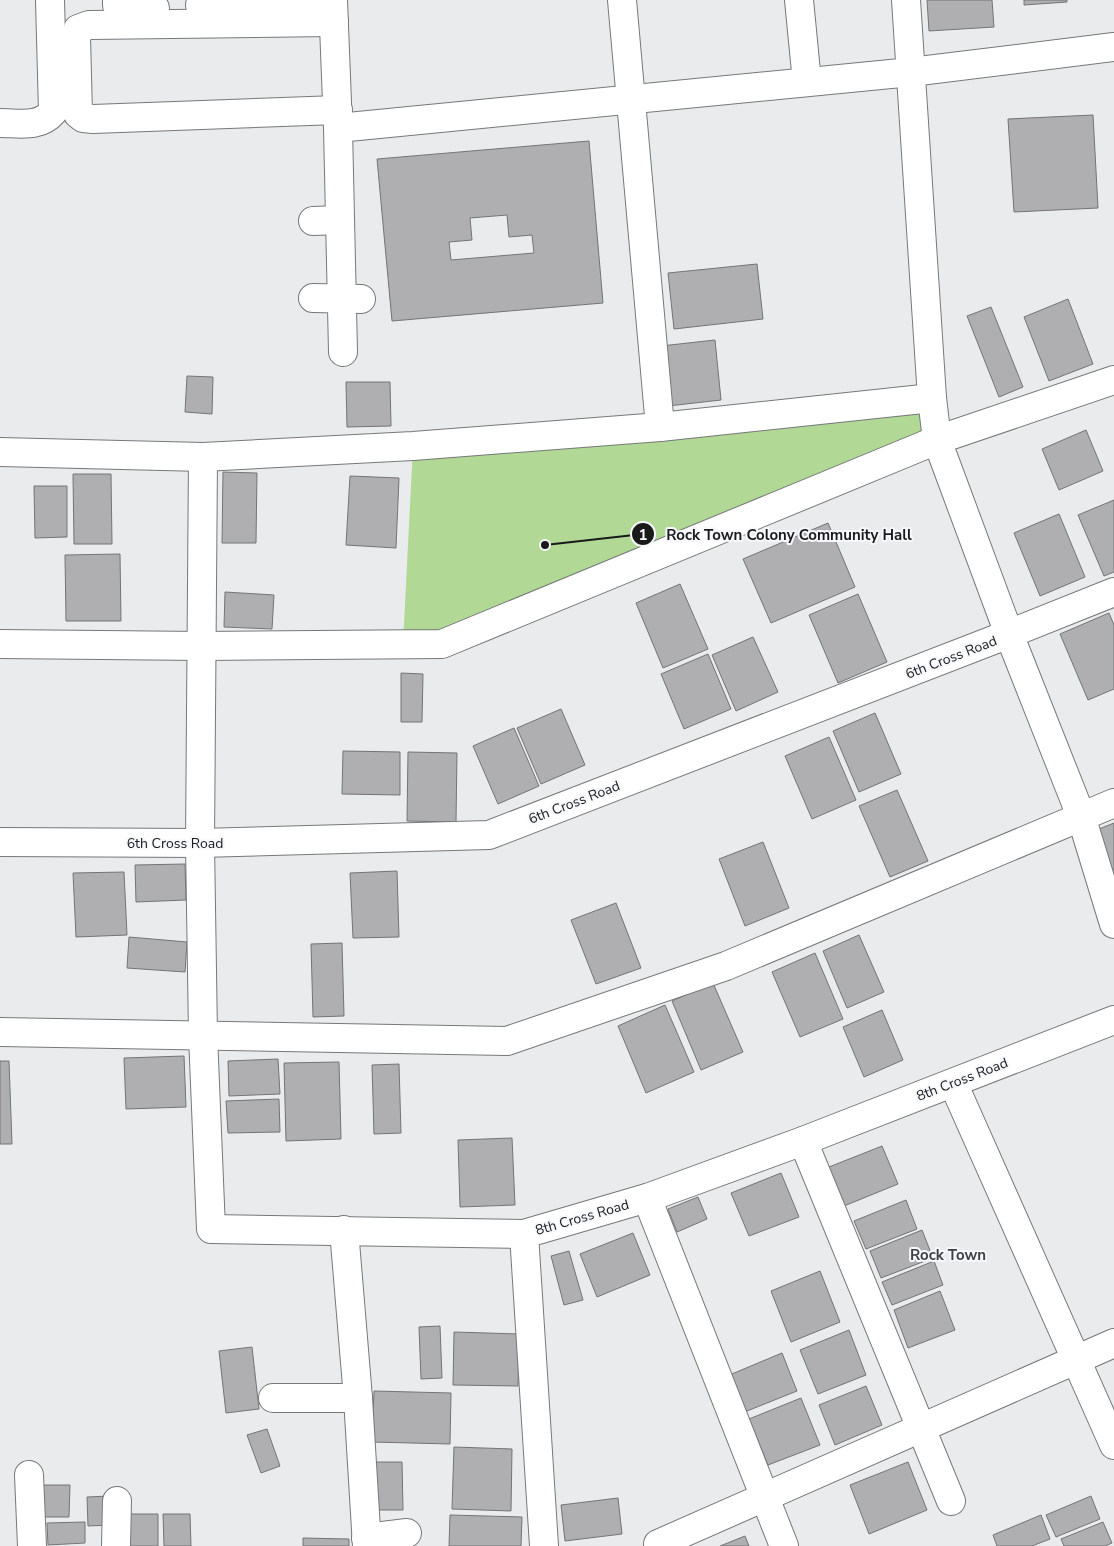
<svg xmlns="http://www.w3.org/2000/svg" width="1114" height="1546" viewBox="0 0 1114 1546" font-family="'Nunito Sans',sans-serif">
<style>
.green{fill:#b1d895}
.building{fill:#afafb2;stroke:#737476;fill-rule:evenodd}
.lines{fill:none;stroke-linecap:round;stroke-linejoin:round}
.street-casing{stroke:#76787a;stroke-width:30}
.street{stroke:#fff;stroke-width:28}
.labels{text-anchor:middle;stroke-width:4;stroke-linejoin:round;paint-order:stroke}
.street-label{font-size:14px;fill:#1a1a1b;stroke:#f6f8fb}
.neighbourhood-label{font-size:15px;font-weight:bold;fill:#3e4042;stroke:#f6f8fb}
.leader{fill:none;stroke:#1a1a1b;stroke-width:2}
.callout-dot{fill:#1a1a1b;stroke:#f6f8fb;stroke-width:2}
.mark-label{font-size:15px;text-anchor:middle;font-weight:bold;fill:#fff}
.callout-label{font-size:15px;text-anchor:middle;font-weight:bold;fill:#1a1a1b;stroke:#f6f8fb;stroke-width:4;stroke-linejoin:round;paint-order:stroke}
</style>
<rect width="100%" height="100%" fill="#e9ebed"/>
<path class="green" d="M932,398L937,440L403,644L413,446Z"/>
<g class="building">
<path d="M927,0H992L994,27L929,31Z"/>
<path d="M1024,0H1067V2L1024,5Z"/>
<path d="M1093,115L1098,208L1014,212L1008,119Z"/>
<path d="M589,141L603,303L392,321L377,159ZM507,215L509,237L532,235L534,253L451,260L449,242L472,240L470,218Z"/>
<path d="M757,264L763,319L674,329L668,273Z"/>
<path d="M1068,299L1093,364L1049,381L1024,317Z"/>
<path d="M991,307L1023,387L999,397L967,316Z"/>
<path d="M715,340L721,400L668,406L661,346Z"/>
<path d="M187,376L213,377L212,414L185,412Z"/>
<path d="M346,382H390L391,426L347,427Z"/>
<path d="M1086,430L1103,471L1059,490L1042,449Z"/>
<path d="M223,472L257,473L256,543H222Z"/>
<path d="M73,474H111L112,544H74Z"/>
<path d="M350,476L399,478L396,548L346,545Z"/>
<path d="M34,486H67V537L35,538Z"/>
<path d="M1114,500V572L1104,576L1078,515Z"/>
<path d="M1059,514L1085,577L1040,596L1014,533Z"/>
<path d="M828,523L855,587L771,623L743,559Z"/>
<path d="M120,554L121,621H66L65,555Z"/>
<path d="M680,584L708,649L663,668L636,603Z"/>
<path d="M225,592L274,595L272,629L224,627Z"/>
<path d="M858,594L887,662L838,683L809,615Z"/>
<path d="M1109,613L1114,625V689L1088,700L1060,634Z"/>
<path d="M753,637L778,692L736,711L712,655Z"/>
<path d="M708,654L731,709L684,729L661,674Z"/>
<path d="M401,673L423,674L422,722H401Z"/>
<path d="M561,709L585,765L541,784L517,728Z"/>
<path d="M875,713L901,774L859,792L833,731Z"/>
<path d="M514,728L539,786L498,804L473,746Z"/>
<path d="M829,737L856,800L812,819L785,756Z"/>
<path d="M343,751L400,752V795L342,794Z"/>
<path d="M408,752L457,753L456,822L407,821Z"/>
<path d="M897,790L928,861L890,877L859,806Z"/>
<path d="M1114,823V893L1089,833Z"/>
<path d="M763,842L789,908L745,926L719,859Z"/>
<path d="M185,864L186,900L136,902L135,865Z"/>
<path d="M397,871L399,937L353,938L350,873Z"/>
<path d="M124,872L127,935L76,937L73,873Z"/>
<path d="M616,903L641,968L596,984L571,920Z"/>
<path d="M859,935L884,992L847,1008L823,951Z"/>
<path d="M129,937L187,942L185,972L127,968Z"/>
<path d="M342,943L344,1016L313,1017L311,944Z"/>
<path d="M815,953L843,1019L800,1037L772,972Z"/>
<path d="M713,983L743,1052L701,1070L672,1001Z"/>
<path d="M665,1005L694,1072L646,1093L618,1026Z"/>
<path d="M882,1010L903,1060L864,1077L843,1027Z"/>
<path d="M184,1056L186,1107L126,1109L124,1058Z"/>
<path d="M278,1059L280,1094L229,1096L228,1061Z"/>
<path d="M0,1061H9L12,1144H0Z"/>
<path d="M339,1062L341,1139L286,1141L284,1063Z"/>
<path d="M399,1064L401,1133L374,1134L372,1065Z"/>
<path d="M279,1099L280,1132L228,1133L226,1101Z"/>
<path d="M512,1138L515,1205L460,1207L458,1140Z"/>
<path d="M882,1146L898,1184L844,1206L829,1167Z"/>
<path d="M781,1173L799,1217L749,1236L731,1193Z"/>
<path d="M698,1197L707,1219L677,1232L668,1209Z"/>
<path d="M906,1200L917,1229L866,1249L854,1221Z"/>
<path d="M922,1230L933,1258L881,1278L870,1251Z"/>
<path d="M633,1233L650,1275L597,1297L580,1254Z"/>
<path d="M569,1251L583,1300L564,1305L551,1256Z"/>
<path d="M934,1261L943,1285L892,1305L882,1282Z"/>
<path d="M820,1271L840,1322L791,1342L771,1291Z"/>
<path d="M940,1291L955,1330L908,1348L894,1310Z"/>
<path d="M440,1326L442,1378L421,1379L419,1327Z"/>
<path d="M849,1330L866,1375L818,1394L800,1350Z"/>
<path d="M454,1332L519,1334L518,1386L453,1385Z"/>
<path d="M252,1347L259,1409L226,1413L219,1351Z"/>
<path d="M782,1353L797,1391L742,1413L727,1376Z"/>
<path d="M866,1386L882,1425L835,1445L819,1405Z"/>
<path d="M374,1391L451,1393L450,1444L372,1442Z"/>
<path d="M801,1398L820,1445L768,1465L749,1419Z"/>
<path d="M267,1429L280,1466L261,1473L247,1435Z"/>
<path d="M454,1447L512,1449L511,1511L452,1509Z"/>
<path d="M375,1462H402L403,1510H375Z"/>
<path d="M908,1462L927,1510L869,1534L850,1485Z"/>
<path d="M41,1485H70L69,1517H41Z"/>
<path d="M109,1496L111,1525L88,1526L87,1497Z"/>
<path d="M1091,1496L1100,1519L1056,1537L1046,1515Z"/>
<path d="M618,1498L622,1534L565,1541L561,1505Z"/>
<path d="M125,1514H158V1546H126Z"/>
<path d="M163,1514H190L191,1546H164Z"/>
<path d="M450,1515L522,1517L521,1546H449Z"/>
<path d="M1041,1515L1050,1539L1032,1546H997L993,1535Z"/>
<path d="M85,1522V1543L48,1545L47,1523Z"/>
<path d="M1103,1522L1112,1543L1105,1546H1064L1061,1539Z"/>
<path d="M745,1536L749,1546H720Z"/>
<path d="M303,1538L349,1539V1546H303Z"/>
</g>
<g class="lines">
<defs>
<g id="street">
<path d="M117,0V5L122,8L131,9L155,8"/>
<path d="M333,0L338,128L911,72L1114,47"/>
<path d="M622,0L660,427"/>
<path d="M799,0L807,82"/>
<path d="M906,0L932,398L937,440L1009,634L1081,816L1114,924"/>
<path d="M200,5L309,0"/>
<path d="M334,22L89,25L78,29L76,37L78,114L83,118L93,119L338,110"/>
<path d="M0,123C20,123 39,128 53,112L50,0"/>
<path d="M338,128L343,352"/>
<path d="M313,221L340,220"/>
<path d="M313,298L361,299"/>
<path d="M0,452L203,457L413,446L660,427L932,398"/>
<path d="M203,457L200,843L203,1035L211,1229L524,1234L647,1198L803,1141L1114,1020"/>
<path d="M0,644L202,646L442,644L937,440L1114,380"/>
<path d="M0,842L200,843L489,835L1009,634L1114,592"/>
<path d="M0,1032L507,1041L726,966L1114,803"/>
<path d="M953,1083L1114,1445"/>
<path d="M803,1141L951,1501"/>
<path d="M647,1198L784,1546"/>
<path d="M344,1230L358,1398L367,1546"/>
<path d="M524,1234L544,1546"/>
<path d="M273,1398H358"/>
<path d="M29,1475L32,1546"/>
<path d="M366,1538L407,1533"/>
<path d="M658,1544L1114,1343"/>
<path d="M116,1546L117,1501"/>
</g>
</defs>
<use href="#street" class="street-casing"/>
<use href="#street" class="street"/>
</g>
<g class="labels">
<g class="street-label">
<text transform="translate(951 657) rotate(-21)" y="5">6th Cross Road</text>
<text transform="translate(574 802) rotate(-21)" y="5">6th Cross Road</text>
<text x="175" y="848">6th Cross Road</text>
<text transform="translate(962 1079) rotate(-21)" y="5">8th Cross Road</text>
<text transform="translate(582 1217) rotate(-16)" y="5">8th Cross Road</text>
</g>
<g class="neighbourhood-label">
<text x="948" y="1260">Rock Town</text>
</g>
</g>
<path class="leader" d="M545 545L643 534"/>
<g class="callout-dot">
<circle cx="545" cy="545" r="5"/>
<circle cx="643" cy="534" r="12"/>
</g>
<g class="mark-label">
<text x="643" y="540">1</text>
</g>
<g class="callout-label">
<text x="789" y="540">Rock Town Colony Community Hall</text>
</g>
</svg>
